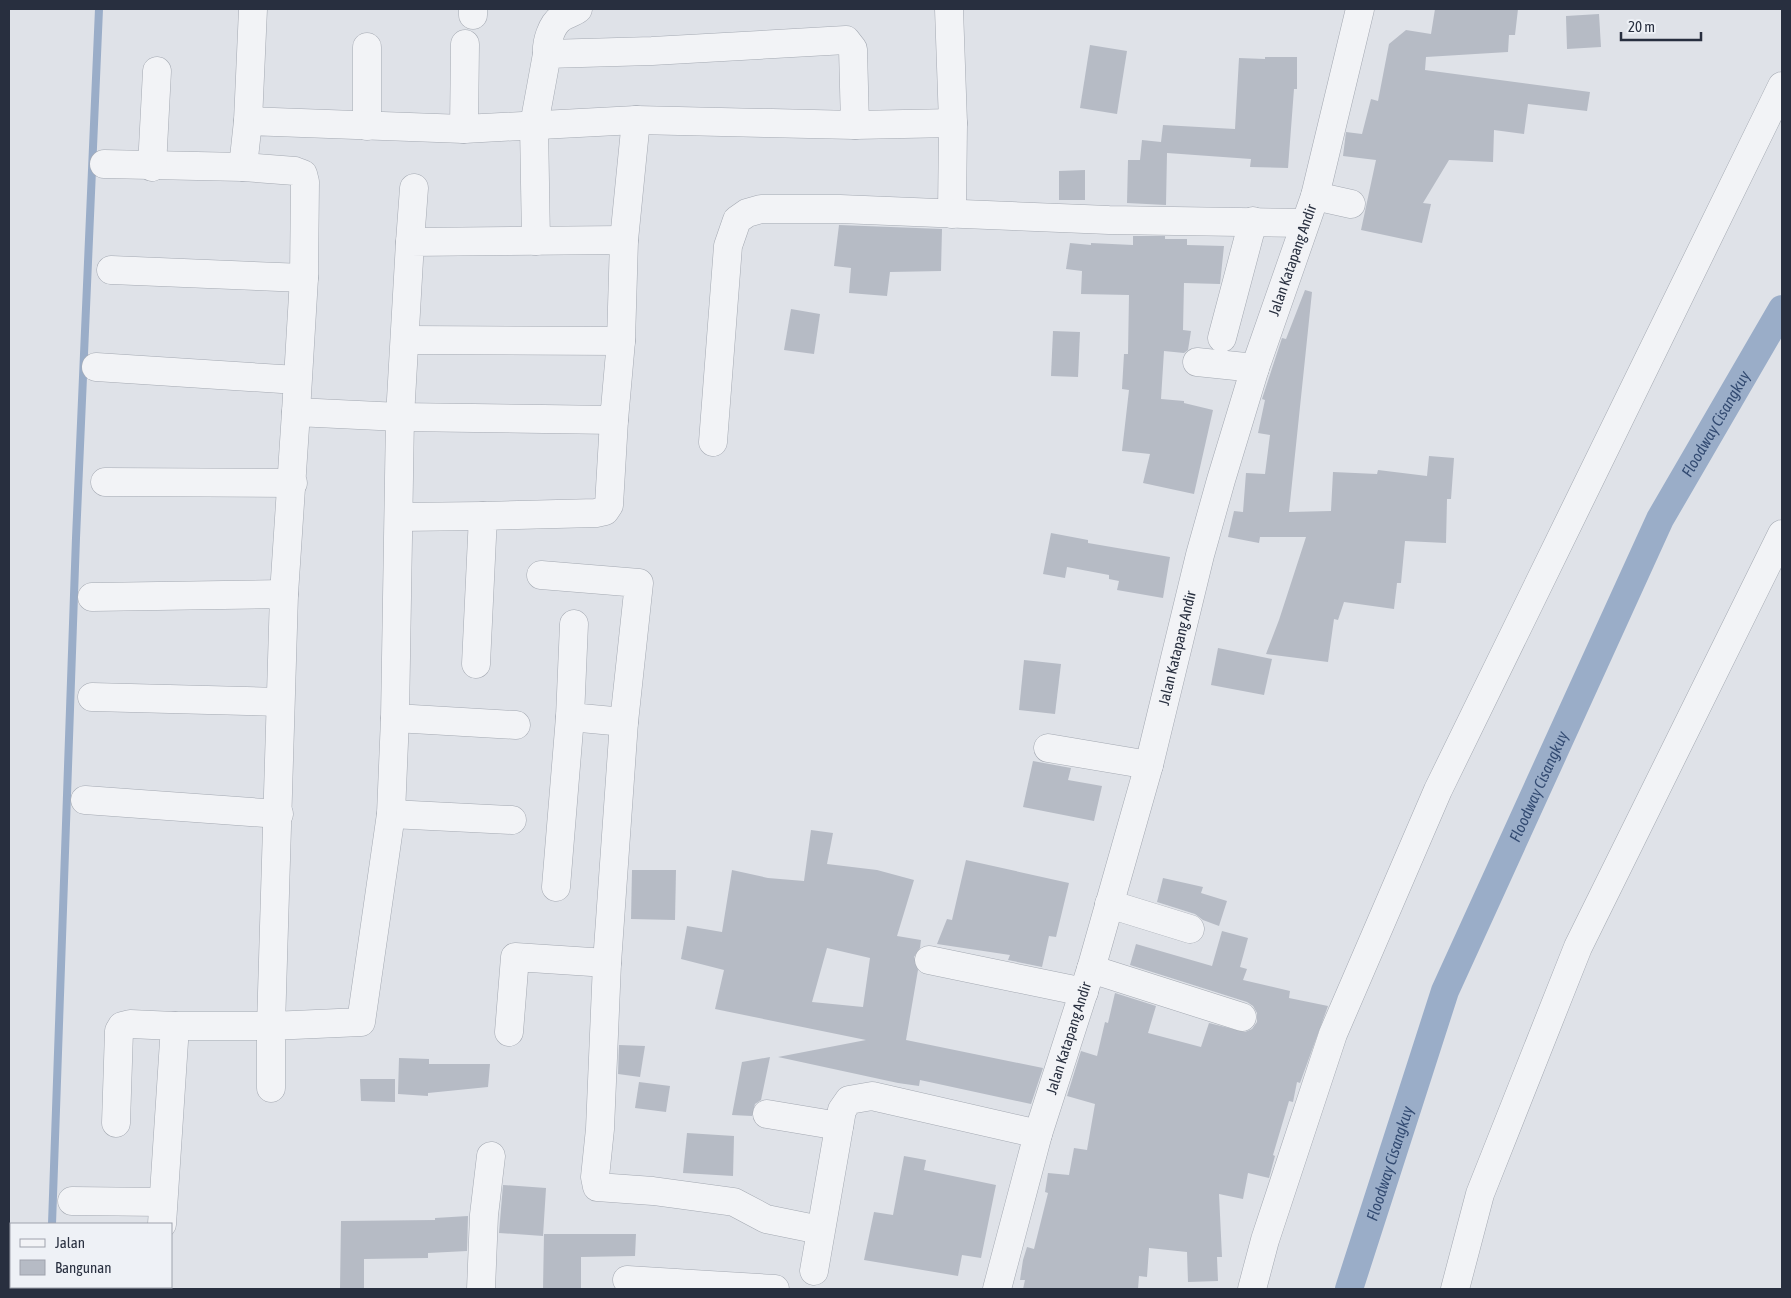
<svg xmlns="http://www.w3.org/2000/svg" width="1791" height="1298" viewBox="0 0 1791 1298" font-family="'Asap Condensed',sans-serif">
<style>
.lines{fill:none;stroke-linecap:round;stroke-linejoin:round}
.stream{stroke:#9aadc8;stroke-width:8}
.canal{stroke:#9aadc8;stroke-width:28}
.building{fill:#b6bbc5;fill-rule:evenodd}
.minor-casing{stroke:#a4a9b2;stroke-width:29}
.minor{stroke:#f2f3f6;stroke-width:28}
.labels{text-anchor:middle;stroke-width:4;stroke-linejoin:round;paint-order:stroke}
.street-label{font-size:15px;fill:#282f3f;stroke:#eef1f6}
.water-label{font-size:16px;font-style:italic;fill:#334b72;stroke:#eef1f6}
</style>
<rect width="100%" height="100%" fill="#dfe2e8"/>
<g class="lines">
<g class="stream">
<path d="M52,1224L76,538L99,9"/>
<path d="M49,1289V1287"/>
</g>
<path class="canal" id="s1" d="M1349,1289L1445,991L1660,519L1782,309"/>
</g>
<g class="building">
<path d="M1435,9H1518L1515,35H1509L1508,52L1426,57L1425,70L1590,92L1587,111L1528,104L1524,134L1494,130L1493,162L1449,160L1423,203L1431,204L1422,243L1361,230L1376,160L1343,156L1346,132L1362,134L1371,99L1378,101L1389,44L1406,30L1431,34Z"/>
<path d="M1599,14L1601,47L1567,49L1566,16Z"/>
<path d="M1090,45L1127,51L1117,114L1080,108Z"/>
<path d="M1265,57H1297V89H1294L1288,168L1250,167L1251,159L1167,153L1166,205L1127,203L1128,160H1140L1142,140L1161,142L1163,125L1235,129L1239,58L1265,59Z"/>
<path d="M1085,170V200H1059V171Z"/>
<path d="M839,225L942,229L941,271L890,272L887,296L849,293L851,268L834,266Z"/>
<path d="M1133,236H1165V239H1187V245L1224,246L1220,284L1184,283L1183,330L1191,331L1188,350L1184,353L1164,351L1161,399L1184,401V403L1213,410L1194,494L1143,483L1150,454L1122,451L1129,390L1122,389L1124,354H1128L1129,295L1081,294L1082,271L1066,269L1070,243L1091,245V243L1133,245Z"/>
<path d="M1305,290L1312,292L1289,512L1331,511L1333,472L1377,474L1378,470L1427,476L1429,456L1454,458L1451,499H1447L1446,543L1405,541L1401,583H1397L1394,609L1344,602L1338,620L1334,619L1328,662L1266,654L1279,620L1306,537H1260L1259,543L1228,537L1234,511L1243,512L1246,473L1265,474L1270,435L1258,433L1265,400L1262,399L1282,338L1286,339Z"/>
<path d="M791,309L820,314L814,354L784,350Z"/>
<path d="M1053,331L1080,332L1078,377L1051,376Z"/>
<path d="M1051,533L1088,540V543L1170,557L1163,598L1117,590L1119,581L1109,579V575L1067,567L1065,578L1043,574Z"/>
<path d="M1218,648L1272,659L1264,695L1211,685Z"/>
<path d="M1024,660L1061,664L1055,714L1019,710Z"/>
<path d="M1033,761L1071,768L1068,780L1102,786L1094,821L1023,807Z"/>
<path d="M811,830L833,833L827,864L877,870L914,880L897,936L921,940L920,948L914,957L918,970L906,1040L1043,1068L1031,1104L920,1080L919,1086L898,1083L778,1057L866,1040L715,1009L724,970L681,959L687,926L722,932L732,870L768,878L804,881ZM827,948L870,958L863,1007L812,1002Z"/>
<path d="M966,860L1069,883L1056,937L1049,936L1042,967L1008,960L1010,955L937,944L947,919L952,920Z"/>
<path d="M632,870H676L675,920L631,919Z"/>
<path d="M1163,878L1203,887L1201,893L1227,901L1219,926L1203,920L1195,914L1157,902Z"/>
<path d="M1222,931L1248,938L1240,967L1247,969L1243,980L1290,991L1289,998L1328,1006L1300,1083L1297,1082L1293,1102L1289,1101L1273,1155L1275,1156L1269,1178L1248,1173L1243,1199L1219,1194L1222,1257H1217L1218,1281L1188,1282L1187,1252L1149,1248L1147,1277L1139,1276L1138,1289H1023L1025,1280H1020L1023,1260L1027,1247L1034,1249L1048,1193L1045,1192L1048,1173L1069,1175L1074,1148L1087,1150L1095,1104L1067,1096L1081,1051L1097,1056L1105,1022L1108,1023L1115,993L1156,1006L1148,1033L1201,1047L1209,1023L1245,1032L1252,1029L1257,1022V1013L1253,1006L1247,1002L1130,965L1136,944L1212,966Z"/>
<path d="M619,1045L645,1046L640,1077L618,1074Z"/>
<path d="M770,1057L761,1100L755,1104L752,1116L732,1115L742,1062Z"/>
<path d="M399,1058L429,1059V1064H490L488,1087L428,1093V1096L398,1094Z"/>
<path d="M360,1079H395V1102L361,1101Z"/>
<path d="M639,1082L670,1086L666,1112L635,1108Z"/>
<path d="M687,1133L734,1136L733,1176L683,1173Z"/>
<path d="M904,1156L926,1160L924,1170L996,1185L981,1258L962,1255L958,1276L864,1260L874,1212L893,1215Z"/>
<path d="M503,1185L546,1188L543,1236L499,1233Z"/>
<path d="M468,1216L467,1251L428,1253V1258L364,1259V1289H340L341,1221L435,1220V1218Z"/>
<path d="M544,1234H636L635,1256L581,1257V1289H543Z"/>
</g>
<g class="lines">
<defs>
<g id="minor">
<path d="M949,9L953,123L952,214"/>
<path d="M473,15V9"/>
<path d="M367,47V126"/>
<path d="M547,54C546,43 551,25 561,18C566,14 573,13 578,9"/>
<path d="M248,121L253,9"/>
<path d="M464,129L465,44"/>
<path d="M104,164L243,167L295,171L303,174L305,182L304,278L296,412"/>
<path d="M152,167L157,71"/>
<path d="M243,167L248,121L464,129L636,120L855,125L953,123"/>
<path d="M1315,196L1351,204"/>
<path d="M536,241L534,125L547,54L652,51L846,40L853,49L855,125"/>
<path d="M410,242L414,188"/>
<path d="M111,270L304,278"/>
<path d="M1222,338L1253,221"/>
<path d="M406,340L621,341"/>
<path d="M1197,362L1255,368"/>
<path d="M96,367L297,380"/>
<path d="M713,442L728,246L737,220L747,213L761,209H840L1109,220L1304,223"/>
<path d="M105,482L293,483"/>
<path d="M399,517L483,516"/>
<path d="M541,575L639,583L624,722L607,963L600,1129L595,1177L597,1187L653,1191L734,1202L766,1219L820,1230"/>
<path d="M92,597L284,594"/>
<path d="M574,624L570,717L624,722"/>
<path d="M476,664L483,516L596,513L605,511L609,505L614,420"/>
<path d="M92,697L280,702"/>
<path d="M516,725L395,718L400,417L410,242L624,240"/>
<path d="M1048,748L1149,765"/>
<path d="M85,800L279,814"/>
<path d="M391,814L512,820"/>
<path d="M556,887L570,717"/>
<path d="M1109,904L1190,929"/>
<path d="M929,960L1084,992"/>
<path d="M1091,969L1242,1017"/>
<path d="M509,1032L515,957L607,963"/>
<path d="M271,1088V1026L361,1022L391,814L395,718"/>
<path d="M767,1114L839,1126"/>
<path d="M116,1123L119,1031L122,1026L130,1024L175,1026"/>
<path d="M72,1201L162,1202"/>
<path d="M162,1224L175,1026H271L284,594L296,412L400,417L614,420L621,341L624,240L636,120"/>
<path d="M814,1271L842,1110L849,1100L872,1096L1038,1134"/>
<path d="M627,1280L775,1289"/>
<path d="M481,1289L484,1215L491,1156"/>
<path id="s2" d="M997,1289L1038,1134L1091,969L1149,765L1200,555L1221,480L1255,368L1315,196L1360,9"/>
<path d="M1252,1289L1265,1240L1333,1034L1438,790L1782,86"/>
<path d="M1455,1289L1480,1194L1578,947L1782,534"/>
</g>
</defs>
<use href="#minor" class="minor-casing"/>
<use href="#minor" class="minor"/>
</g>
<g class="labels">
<g class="street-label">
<text dy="5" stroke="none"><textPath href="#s2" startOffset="1071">Jalan Katapang Andir</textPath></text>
<text dy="5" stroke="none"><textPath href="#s2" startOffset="666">Jalan Katapang Andir</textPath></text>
<text dy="5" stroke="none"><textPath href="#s2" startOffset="261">Jalan Katapang Andir</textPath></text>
</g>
<g class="water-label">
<text dy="6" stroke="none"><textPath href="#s1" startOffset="942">Floodway Cisangkuy</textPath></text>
<text dy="6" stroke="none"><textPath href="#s1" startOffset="538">Floodway Cisangkuy</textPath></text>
<text dy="6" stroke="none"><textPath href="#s1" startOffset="132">Floodway Cisangkuy</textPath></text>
</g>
</g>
<rect width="1791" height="1298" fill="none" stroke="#282f3f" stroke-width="20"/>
<rect x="10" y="1223" width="162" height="65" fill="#eef1f6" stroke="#9fa3ad"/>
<rect x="20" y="1239" width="25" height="8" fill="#f2f3f6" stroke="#9fa3ad"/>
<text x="55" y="1248" font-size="15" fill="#282f3f">Jalan</text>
<rect x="20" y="1260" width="25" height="15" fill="#b6bbc5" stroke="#9fa3ad"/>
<text x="55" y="1273" font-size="15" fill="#282f3f">Bangunan</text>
<path d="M1621 32v8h80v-8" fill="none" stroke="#282f3f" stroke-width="2.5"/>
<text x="1628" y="32" font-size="15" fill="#282f3f" stroke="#eef1f6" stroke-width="4" paint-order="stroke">20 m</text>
</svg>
